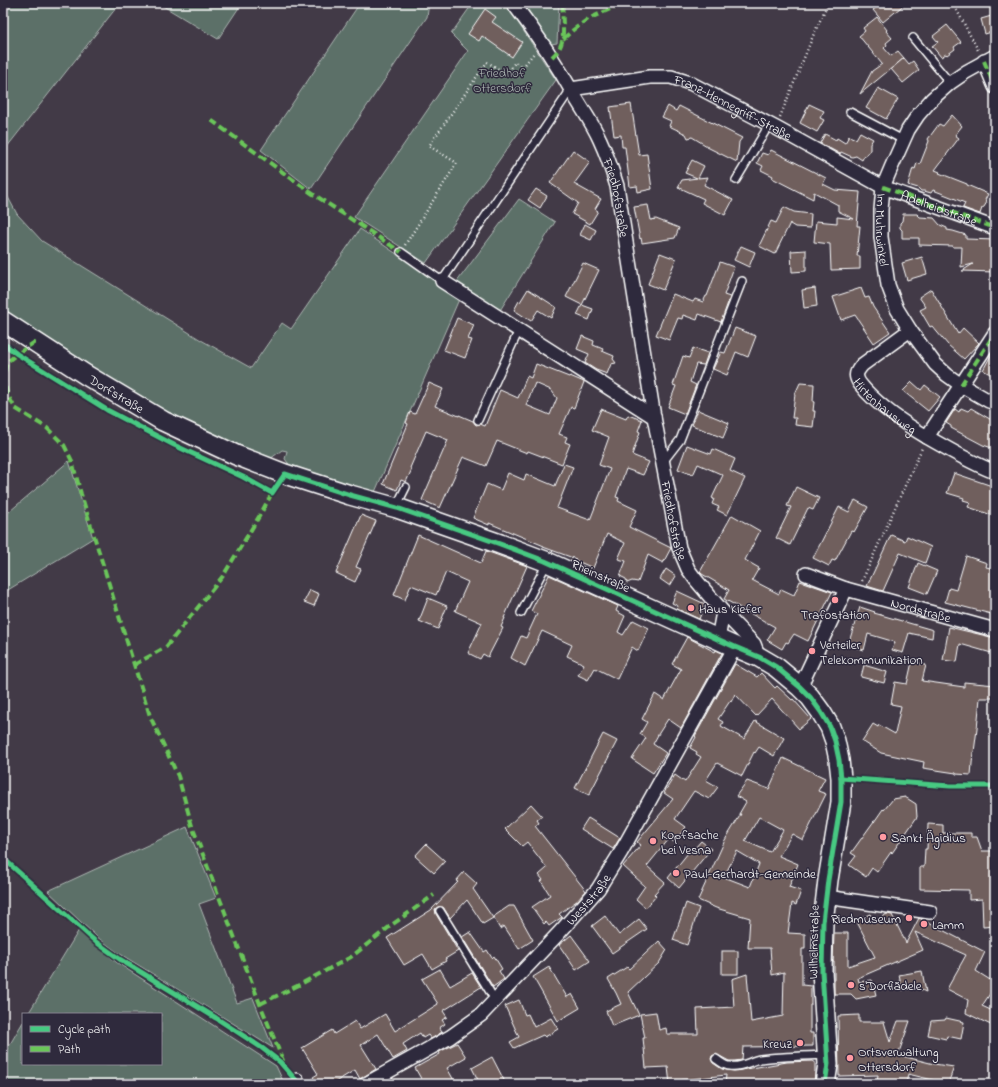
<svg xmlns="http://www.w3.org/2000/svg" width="998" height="1087" viewBox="0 0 998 1087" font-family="'Indie Flower',sans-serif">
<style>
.green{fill:#5b6f67;stroke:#adb7b3}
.building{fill:#705e5d;stroke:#fff;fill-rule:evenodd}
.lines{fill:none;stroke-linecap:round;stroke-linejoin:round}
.lane-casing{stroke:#fff;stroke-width:10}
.street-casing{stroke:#fff;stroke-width:16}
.secondary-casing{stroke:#fff;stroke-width:22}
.path{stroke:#fff;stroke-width:2.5;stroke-dasharray:1 3;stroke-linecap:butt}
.lane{stroke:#2f2a3d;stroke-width:7}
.street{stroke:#2f2a3d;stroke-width:13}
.secondary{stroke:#2f2a3d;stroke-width:19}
.quiet{stroke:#6ac65a;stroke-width:4;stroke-dasharray:8 4;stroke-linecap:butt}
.cycleway-casing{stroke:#2f2a3d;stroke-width:8}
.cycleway{stroke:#46c982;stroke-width:5}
.poi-dot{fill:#ff9aa2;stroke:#2f2a3d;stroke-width:1.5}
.labels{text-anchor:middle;stroke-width:3;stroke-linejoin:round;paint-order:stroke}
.park-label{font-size:13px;fill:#adb7b3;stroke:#2f2a3d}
.street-label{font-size:13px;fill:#fff;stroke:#2f2a3d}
.poi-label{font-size:13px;fill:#fff;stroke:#2f2a3d;text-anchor:start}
</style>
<rect width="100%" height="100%" fill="#423a47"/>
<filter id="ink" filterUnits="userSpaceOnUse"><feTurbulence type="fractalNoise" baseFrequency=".025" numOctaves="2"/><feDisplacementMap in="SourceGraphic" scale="8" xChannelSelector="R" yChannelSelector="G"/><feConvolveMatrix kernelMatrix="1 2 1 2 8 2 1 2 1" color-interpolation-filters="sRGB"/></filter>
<g filter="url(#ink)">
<g class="green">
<path d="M3,3H120L3,152Z"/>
<path d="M158,3H242L218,39Z"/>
<path d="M360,3H429L427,17L311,189L261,150Z"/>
<path d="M473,3H505L556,80L426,263L354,217L468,51L451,34Z"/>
<path d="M523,3H559L557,43L551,44Z"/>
<path d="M3,188L17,214L42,241L201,340L251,368L282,323L291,329L360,229L460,297L375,492L291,467L285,459L287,451L282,450L270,459L174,418L34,333L3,310Z"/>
<path d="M519,199L555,222L499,312L456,283Z"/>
<path d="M69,461L93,538L3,593V517Z"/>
<path d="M187,827L216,898L199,904L237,1003L253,998L273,1048L117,952L97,937L48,891Z"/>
<path d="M79,930L116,962L276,1066L283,1081L277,1084H3V1028L6,1051L23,1022V1064H161V1014H28Z"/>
</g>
<g class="building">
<path d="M882,3H906L883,22L873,10Z"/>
<path d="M485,9L496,17L492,22L522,42L512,57L482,36L479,41L468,34Z"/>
<path d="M995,15V31L985,34L981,19Z"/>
<path d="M877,17L887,30L886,31L892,38L886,43L887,45L884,48L891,56L898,51L904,58L860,94L872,71L882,64L859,36L865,31L863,28Z"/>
<path d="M947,25L961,42L954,47L955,49L947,55L946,54L941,57L932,46L938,42L933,36Z"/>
<path d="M904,58L909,64L913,61L919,70L903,83L891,69Z"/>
<path d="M878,88L898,99L886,119L866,108Z"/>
<path d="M631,104L639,155L647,154L652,189L638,192L637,186L630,187L625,147H622L621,135L614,136L610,107Z"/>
<path d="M809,104L824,111L820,118L824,120L817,132L800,123Z"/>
<path d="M668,106L676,111L679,106L742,138L739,142L737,162L707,147V146L692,137L688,138L686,134L669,126L671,121L662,117Z"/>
<path d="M952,115L962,126L955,135L959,138L935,170L940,172L939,173L967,184V185L988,194L985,200L987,202L984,207L982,208L980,214L963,208L965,203L951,197L933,190L931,193L924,191H921L918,188L908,185L913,168L915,169L917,163L920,164L929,141L928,139L939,124L943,126Z"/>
<path d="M860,132L873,139L870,144V150L868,153L864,156L862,160L856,156L852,157L841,152L840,154L820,143L825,134L836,140L837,138L845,143L849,136L856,139Z"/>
<path d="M573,150L590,162L574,184L601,199L595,209L598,211L590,224L572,214L578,203L550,183Z"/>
<path d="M771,150L826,178L823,184L835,190L860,192L857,226H860L857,256H860V269L831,270L830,244L814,242L816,221L837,223V217L854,219L838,211V205L814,192L813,199L772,178L773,176L761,170L763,166L757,163L762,153L768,155Z"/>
<path d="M692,160L704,166L698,178L708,177L704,185L733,200L725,215L702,203L704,199L678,187L682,180L697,178L685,173Z"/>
<path d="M536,189L547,196L540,208L528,200Z"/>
<path d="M648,205L651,220L656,219L679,228L675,238L642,243L641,238L640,239L634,207Z"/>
<path d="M784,207L794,212L811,214L810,228L795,227L790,224V223L775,254L759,246L771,221L776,223Z"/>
<path d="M903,214H917L920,217L934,218L940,225L947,228V230L953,231L966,235V239L995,240V272L962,271L973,264L961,267L962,247H953V246L919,245V238H902V230L900,228V223L902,221Z"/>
<path d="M585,224L596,230L591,240L580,235Z"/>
<path d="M741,246L755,252L749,267L734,260Z"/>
<path d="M806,250V271L792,272L791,251Z"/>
<path d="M660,253L676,259L663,290L648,284Z"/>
<path d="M922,257L927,274L907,280L902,263Z"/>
<path d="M720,262L734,267L724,295L730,297L721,322L699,314L697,320L683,315L682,319L678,318L669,340L656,335L673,294L693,302L695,299L703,302L706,296H707Z"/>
<path d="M583,263L599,270L582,305L593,309L589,320L577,315L582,305L566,297Z"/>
<path d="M815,288L817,306L804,308L802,290Z"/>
<path d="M861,288L865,298L869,297L873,307L890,332L874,343L855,315L841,320L833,297Z"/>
<path d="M528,289L556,307L551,318L538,310L531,321L514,310L519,301L520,302Z"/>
<path d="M931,289L958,334L963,328L979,343L964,359L948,345L932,326L930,327L920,310L926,307L919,297Z"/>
<path d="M457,318L474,325L468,339L472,340L465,358L444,350Z"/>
<path d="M735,328L756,336L748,357L736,352L727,375L713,369L721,352L725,353Z"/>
<path d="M582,336L594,341L593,345L603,349L602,351L614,356L613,359L616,363L611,364L607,374L596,370L585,363L589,354L577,349Z"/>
<path d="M693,348L708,353L704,365L696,364L690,382L696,385L685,414L668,407L676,386L673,385L683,356L689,358Z"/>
<path d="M995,348V377L983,370Z"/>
<path d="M536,364L569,377L570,376L584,382L574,408L571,407L559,434L567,437L565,442L570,444L562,464L528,451L527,453L497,441L486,466L463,457L440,508L422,500L448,440L426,431L410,468L412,469L406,482L401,480L397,490L383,484L408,424L406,423L410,412L415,414L429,383L443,389L435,406L459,416V415L473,421L476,425L480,424L485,426L500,390L518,398L527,376L531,378ZM535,383L551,390L557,398L550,415L526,405Z"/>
<path d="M912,382L921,390L925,385L940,397L928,411L903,391Z"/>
<path d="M800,383L814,384L813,402H814L813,411H815L813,427L795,425L796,418H792L795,394Z"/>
<path d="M961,408L968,411L971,408L995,422V449L983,445L951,428V426L946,423L955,409L959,412Z"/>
<path d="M601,409L626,419L628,415L642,420L638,431L640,432L632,455L649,462L643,475L626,469L616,497L619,498L618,501L637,510L629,527L671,548L663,563L648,555L638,582L632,581L627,583L626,579L620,576L626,561L618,559L625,543L607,534L593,568L575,560L576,559L543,547L544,546L489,523V525L473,518L487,484L501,490L508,473L524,480L526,474L555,486L564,464L573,467L557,508L590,520L610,469L599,465L609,437L592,430Z"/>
<path d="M698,410L729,423L723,438L692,425Z"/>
<path d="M687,445L711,454L713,449L735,459L730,471L745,478L727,515L717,510L719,507L712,504L714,499L712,498L723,475L698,464L693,475L678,469Z"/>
<path d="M954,473L995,487V516L968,507L970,502L963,500L964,498L947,493Z"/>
<path d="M796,487L819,498L813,510L808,508L790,545L776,538L791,507L787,506Z"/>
<path d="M855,500L868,507L854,532L851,531L835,561L832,560L829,566L813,558L839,507L849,512Z"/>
<path d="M361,515L376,521L356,567L361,569L355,582L336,573Z"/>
<path d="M732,515L760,531L745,560L759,568L752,580L779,594L781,589L794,595L800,581L832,592L808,641L794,634L788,643L786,642L782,649L767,640L775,627L724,599L729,590L702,574L700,572Z"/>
<path d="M418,535L481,563L486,551L527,566L504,618H505L501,627L503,628L488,657L483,654L480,659L468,653L482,623L455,611L468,582L446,572L436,595L411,585L405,600L394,595Z"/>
<path d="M891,535L905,541L907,536L931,547L925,563L900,553L883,591L867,586Z"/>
<path d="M966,556L987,563L986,567L995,569V615L945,602L949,588L956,590Z"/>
<path d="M918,563L937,571L927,594L909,587Z"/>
<path d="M666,569L676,576L670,586L660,579Z"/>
<path d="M549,575L618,606L616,611L625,616L618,632L623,635L633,620L649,628L638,651L632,647L617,679L595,668L588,680L578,675L584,664L567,656L572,645L542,631L525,666L511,658L521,636L526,638L537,614L531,611Z"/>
<path d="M310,590L319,594L314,606L304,602Z"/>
<path d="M677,591L705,604L699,619L677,609L678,606L672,603Z"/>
<path d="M428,598L447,606L438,629L419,621Z"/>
<path d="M860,607L875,612L874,613L933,630L932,638L909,633L903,653L892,650L895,642L868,634L864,650L848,645Z"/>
<path d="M949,627L995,638V654L960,644L957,662L943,660Z"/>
<path d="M687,637L715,652L716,650L722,653L681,728L668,719L659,733L653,744L666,753L653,773L632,759L646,738L640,734L647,722L642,719L655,694L664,700L681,669L672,664Z"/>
<path d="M912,662L926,665L922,681L964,687V682L995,685V698H980L977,729L974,752H973L971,775L956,774V773L923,768L924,762L881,753L862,741L873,724L878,727L879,725L895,734L901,706L891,704L895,682L907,684Z"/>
<path d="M735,664L757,677L761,673L775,688L777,686L792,700L793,699L811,719L799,729L772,699L756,716L735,694L731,702L730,701L718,719L723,722L721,726L744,739L755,721L784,738L774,756L759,747L755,753L754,752L742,776L717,763L706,780L718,787L709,799L694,791L675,819L686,827L674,842L669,839L647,866L665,882L654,894L656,896L646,908L636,899L645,886L623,866L641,845L637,842L673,799L664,793L675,775L685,782L701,757L696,754L697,752L690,748L696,737L695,736Z"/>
<path d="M864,665L887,672L884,683L861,677Z"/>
<path d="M603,734L617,741L589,795L575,788Z"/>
<path d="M783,758L825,778L818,791L826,794L803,840L792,834L779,856L798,864L789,887L801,891L796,905L792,903L788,933L805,934V949H802V985L811,986V1005H810V1033H813V1046L743,1047L742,1060L734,1061H729L716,1054L712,1056L711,1059L713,1063L722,1069L734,1071L787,1062L813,1061V1062H815V1071L814,1084H790L777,1081V1084H725L726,1075L682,1080V1083L670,1084L668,1067L646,1068L643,1038H645L640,1014L656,1012L659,1030L666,1028L667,1034H698L697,1009L734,1007L732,979L747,974L751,1022L783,1016L784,972L772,975L770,948H748L750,918L716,908L698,900L725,840L741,814H739L746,802L736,796L747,781L769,789ZM759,817L783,830L770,852L745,841ZM737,851L759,864L750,887L724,877Z"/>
<path d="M905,797L916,804L917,817L892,853L891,852L877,872L872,868L866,877L849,865L856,856L851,853L874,821V822L883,809L884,810L893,799Z"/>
<path d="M531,804L542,816L537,820L539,823L535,826L586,891L578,900L559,914L562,917L549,926L546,922L544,924L532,907L550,895L541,881L543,880L539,875L547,868L527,842L522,846L505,829Z"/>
<path d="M588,818L620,838L613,849L581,829Z"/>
<path d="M928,824L943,825V833H971V837H977L982,851H995V926L983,927L982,899L969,900V890L920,889V867H924L925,849H927Z"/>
<path d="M701,841L711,849L679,888L668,878L692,848L694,849Z"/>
<path d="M426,844L445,861L434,873L415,856Z"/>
<path d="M464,872L477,884L473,889L493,918L483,924L467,900L450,918L443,907H438L435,909L436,914L458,951L445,959L446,961L432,969L423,954L404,965L387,938L431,910L458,882L456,881Z"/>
<path d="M686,903L699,908L687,945L673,940Z"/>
<path d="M509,906H514L533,940L519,949L504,926L500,929L493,917Z"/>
<path d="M870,914L874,921L887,914L892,915L906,943L919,918L985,952L976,971L995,983V986L982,1006L995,1012V1027L966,1013L968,1000L947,989L966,955L915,932L923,950L858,978L859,982L872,980L876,995L856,999L851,994H834V962H833L834,933H848V966L875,957L856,920Z"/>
<path d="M605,916L619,935L639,919L647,929L612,953L592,926Z"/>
<path d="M470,932L484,952L487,950L492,958L494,956L502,969L499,971L504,979L493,987L462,937Z"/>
<path d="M571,935L590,961L576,970L559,945Z"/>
<path d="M659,941L667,950L659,963L628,992L639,1015L612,1026L606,1011L621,1004L616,993L608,979L627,967L629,969Z"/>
<rect x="722" y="951" width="16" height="23"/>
<path d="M549,967L567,997L572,994L580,1008L558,1021L533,977Z"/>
<path d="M440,969L450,986L472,973L481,987L443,1011L447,1017L442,1020L445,1024L439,1028L442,1032L431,1039L428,1035L423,1038L420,1033L403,1044L407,1051L393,1059L378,1034L361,1045L376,1069L360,1079L355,1070L332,1084H317L313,1077L318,1074L302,1048L332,1030L334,1034L355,1021L360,1029L385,1014L395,1031L438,1004L422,979Z"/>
<path d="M922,971L926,992L917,988L902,990L899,975Z"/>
<path d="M519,1000L525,1015L528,1014L534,1027L551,1018L558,1029L545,1037L543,1035L514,1048L510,1042L519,1037L505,1006Z"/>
<path d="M859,1015V1022H884L890,1042L898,1021H910L898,1055L934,1064L954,1067L948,1084H931L933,1080L908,1074L906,1084H877L878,1075L839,1076L838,1016Z"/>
<path d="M946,1018L964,1022L961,1039L947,1036L946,1039L928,1035L931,1021L945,1020Z"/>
<path d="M457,1043L466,1057L447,1068L456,1084H424L415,1068L440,1054L439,1052Z"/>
<path d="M492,1057L506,1084H480L472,1068Z"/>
</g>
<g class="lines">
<defs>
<g id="lane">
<path d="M913,38L950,83"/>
<path d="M850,112L903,140"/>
<path d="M736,180L769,125"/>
<path d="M401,252L442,281L571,89"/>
<path d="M478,420L519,330"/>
<path d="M663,462L680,440L742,281"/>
<path d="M397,508L401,497L406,487"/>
<path d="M521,613L544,569L545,562"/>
<path d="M440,911L495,1000"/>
<path d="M716,1059C721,1062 724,1066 730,1066C741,1068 750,1061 760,1059C782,1056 805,1056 827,1055"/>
</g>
<g id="street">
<path id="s1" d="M513,3C537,34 558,66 577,100C585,113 594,126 600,140C607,155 612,170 617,186L654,417L679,548L688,569L696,580L723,612L754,644L759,657"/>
<path id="s2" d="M995,56L966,72L950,83L932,99L918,115L908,130L891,168L883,187L881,210V237L888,285L897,309L910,330L935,364L947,375L961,385L989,401L995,403"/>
<path d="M984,61L995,87"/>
<path id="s3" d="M571,89L650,77H671L690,83L776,128L883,187L995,228"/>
<path d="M442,281L654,417"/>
<path id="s4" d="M910,330L862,365C859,369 855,373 857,378C858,383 863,387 866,391C884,410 905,424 927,437L995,333"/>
<path d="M927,437C950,450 971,463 995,472"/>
<path d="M806,574L846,589"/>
<path d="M718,639L723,612"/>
<path id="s5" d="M800,687L846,589L995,630"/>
<path d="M826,897L930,912"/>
<path d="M297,1080L299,1084"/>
<path id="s6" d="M366,1084L450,1037L481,1015L559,933L598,889L621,852L735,647"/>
</g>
<g id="secondary">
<path id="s7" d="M3,321L86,375L163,421L236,455L285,474L350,495L397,508L500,544L545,561L735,647L759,657L776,667L800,687L810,697L821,712L830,727L835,741L839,760L841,778V802L828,880L823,922L822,971L828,1064L825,1084"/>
</g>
</defs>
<use href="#lane" class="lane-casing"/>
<use href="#street" class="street-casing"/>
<use href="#secondary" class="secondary-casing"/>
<g class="path">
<path d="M953,3L978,50"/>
<path d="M780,117L813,36L828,3"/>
<path d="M405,245L457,163L429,146L487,62L502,71L510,70L515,62L523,67L534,53"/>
<path d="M862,581L922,448"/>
</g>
<use href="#lane" class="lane"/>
<use href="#street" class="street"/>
<use href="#secondary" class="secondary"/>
<g class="quiet">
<path d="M563,39L573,30L588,19L624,3"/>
<path d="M552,57C555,54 558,51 560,47C566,35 561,17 563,3"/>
<path d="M984,61L995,87"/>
<path d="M211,120L310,192L401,252"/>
<path d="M883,187L995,228"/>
<path d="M35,342L17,354L7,362L4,377L7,394L15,408L47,428L64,445L72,461L81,494L150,716L178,776L192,826L260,1004L284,1063"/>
<path d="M961,385L995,333"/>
<path d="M134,665L166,647L223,576L260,515L272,493"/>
<path d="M260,1004L297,986L351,957L393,924L434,895"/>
</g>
<defs>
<g id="cycleway">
<path d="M3,343L17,354L107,410L174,445L243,477L272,493L285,474L350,495L397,508L500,544L545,561L735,647L759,657L776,667L800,687L810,697L821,712L830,727L835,741L839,760L841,778V802L828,880L823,922L822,971L828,1064L825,1084"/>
<path d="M841,778L950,786H995"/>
<path d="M3,858L96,942L121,960L216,1018L262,1048L280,1062L299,1084"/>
</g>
</defs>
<use href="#cycleway" class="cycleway-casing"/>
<use href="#cycleway" class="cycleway"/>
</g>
</g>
<g class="poi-dot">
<circle cx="835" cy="600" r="4"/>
<circle cx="691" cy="608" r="4"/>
<circle cx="812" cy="651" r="4"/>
<circle cx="883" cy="837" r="4"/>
<circle cx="653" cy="841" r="4"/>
<circle cx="676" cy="873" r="4"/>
<circle cx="909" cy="918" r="4"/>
<circle cx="924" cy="924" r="4"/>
<circle cx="851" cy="985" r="4"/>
<circle cx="800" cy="1043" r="4"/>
<circle cx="850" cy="1058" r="4"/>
</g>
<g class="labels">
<g class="park-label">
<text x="502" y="77">Friedhof<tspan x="502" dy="15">Ottersdorf</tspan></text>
</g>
<g class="street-label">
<text dy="5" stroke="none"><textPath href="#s3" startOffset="170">Franz-Hennegriff-Straße</textPath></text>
<text dy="5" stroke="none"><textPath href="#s1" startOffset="223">Friedhofstraße</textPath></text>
<text dy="5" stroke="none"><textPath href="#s3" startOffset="400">Adelheidstraße</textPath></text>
<text dy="5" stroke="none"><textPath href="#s2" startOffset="221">Im Muhrwinkel</textPath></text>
<text dy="5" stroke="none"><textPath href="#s7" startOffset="135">Dorfstraße</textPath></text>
<text dy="5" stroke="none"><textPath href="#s4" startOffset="114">Hirtenhausweg</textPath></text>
<text dy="5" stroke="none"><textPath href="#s1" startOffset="551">Friedhofstraße</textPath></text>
<text transform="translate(601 575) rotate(24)" y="5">Rheinstraße</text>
<text dy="5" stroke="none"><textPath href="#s5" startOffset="186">Nordstraße</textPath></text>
<text dy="5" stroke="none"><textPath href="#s6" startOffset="292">Weststraße</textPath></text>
<text transform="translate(813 942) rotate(-89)" y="5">Wilhelmstraße</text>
</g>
<g class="poi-label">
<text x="699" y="613">Haus Kiefer</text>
<text x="835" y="619" text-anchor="middle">Trafostation</text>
<text x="820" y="649">Verteiler<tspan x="820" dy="15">Telekommunikation</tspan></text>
<text x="661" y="839">Kopfsache<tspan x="661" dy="15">bei Vesna</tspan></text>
<text x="891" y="842">Sankt Ägidius</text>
<text x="684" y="878">Paul-Gerhardt-Gemeinde</text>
<text x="901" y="923" text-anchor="end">Riedmuseum</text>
<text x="932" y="929">Lamm</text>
<text x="859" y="990">s'Dorflädele</text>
<text x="792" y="1048" text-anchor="end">Kreuz</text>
<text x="858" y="1056">Ortsverwaltung<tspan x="858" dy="15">Ottersdorf</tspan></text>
</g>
</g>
<rect width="998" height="1087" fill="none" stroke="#2f2a3d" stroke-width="16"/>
<rect x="8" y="8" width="982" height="1071" fill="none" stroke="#fff" stroke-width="1.5" filter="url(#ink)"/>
<rect x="22" y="1013" width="140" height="52" fill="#2f2a3d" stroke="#827f8b"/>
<rect x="30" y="1026" width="20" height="6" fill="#46c982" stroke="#827f8b"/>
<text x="58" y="1033" font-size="12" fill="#ffffff">Cycle path</text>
<rect x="30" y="1046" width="20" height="6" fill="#6ac65a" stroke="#827f8b"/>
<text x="58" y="1053" font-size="12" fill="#ffffff">Path</text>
</svg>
